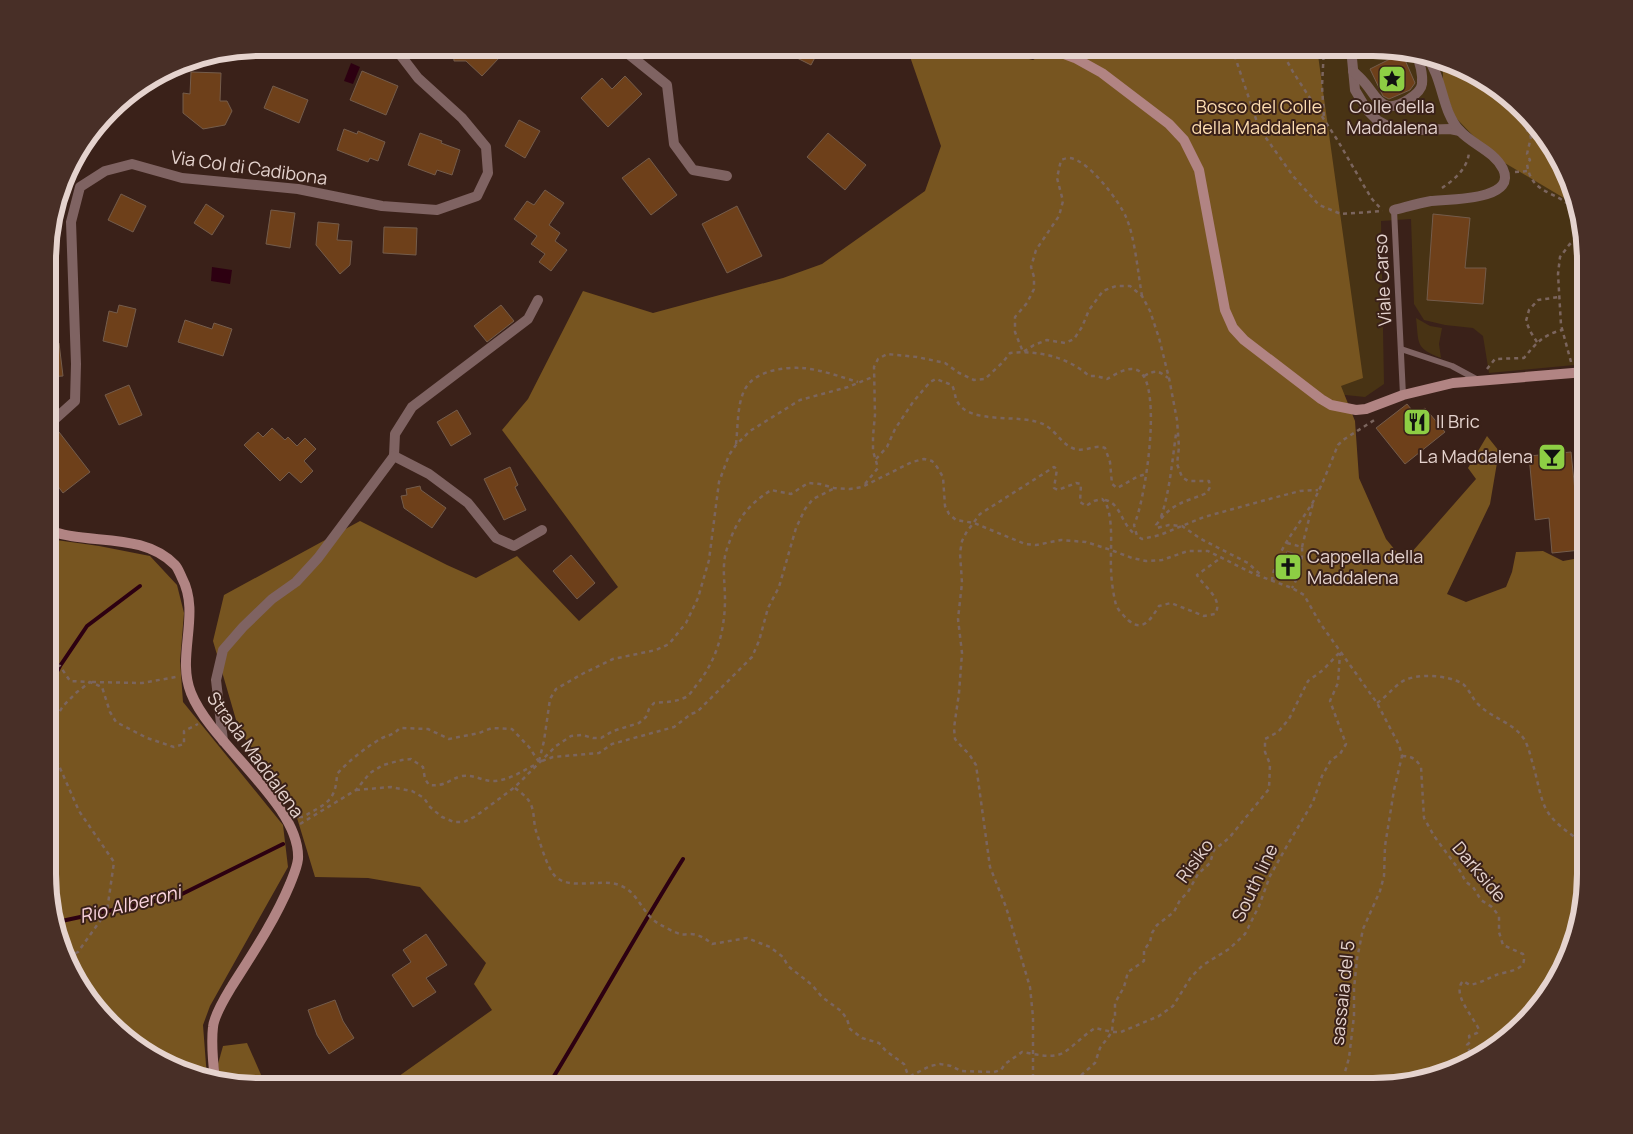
<svg xmlns="http://www.w3.org/2000/svg" width="1633" height="1134" viewBox="0 0 1633 1134" font-family="Manrope,sans-serif">
<style>
.green{fill:#483314}
.forest{fill:#775520}
.water{fill:#2d0011}
.lines{fill:none;stroke-linecap:round;stroke-linejoin:round}
.stream{stroke:#2d0011;stroke-width:4}
.building{fill:#6e401a;stroke:#745c4b}
.path{stroke:#7b655e;stroke-width:2.5;stroke-dasharray:4 4;stroke-linecap:butt}
.lane{stroke:#7f6362;stroke-width:6}
.street{stroke:#7f6362;stroke-width:10}
.secondary{stroke:#b18483;stroke-width:10}
.labels{text-anchor:middle;stroke-width:4;stroke-linejoin:round;paint-order:stroke}
.park-label{font-size:18px;fill:#fdddb1;stroke:#3a2119}
.poi-label{font-size:18px;fill:#e5d3ce;stroke:#3a2119;text-anchor:start}
.street-label{font-size:18px;fill:#e5d3ce;stroke:#3a2119}
.water-label{font-size:19px;font-style:italic;fill:#fbd4de;stroke:#3a2119}
.rim{fill:none;stroke:#e5d3ce;stroke-width:6}
</style>
<rect width="100%" height="100%" fill="#3a2119"/>
<g class="green">
<path d="M1084,48H1386L1441,59L1465,71L1566,175L1585,247V364L1489,373L1483,336L1473,328L1445,325L1424,320L1414,304L1411,219L1381,221L1384,384L1365,397L1336,394Z"/>
<path d="M1416,318L1430,326L1442,328L1439,344L1441,358C1415,348 1419,344 1416,318Z"/>
</g>
<g class="forest">
<path d="M907,48H986L1033,60L1053,48H1317L1363,378L1341,386L1355,421L1359,478L1386,539L1404,561L1476,479L1468,468L1487,436L1499,451L1490,504L1447,594L1466,602L1506,587L1512,572L1516,552L1543,551L1563,561L1585,557V887L1574,942L1542,1003L1467,1064L1373,1086H385L492,1010L474,984L486,963L420,887L368,878L315,877L294,808L239,730L213,641L224,595L360,521L447,565L476,578L517,556L579,621L618,587L502,430L528,399L583,291L653,313L783,278L822,264L925,191L941,146Z"/>
<path d="M1441,59L1502,91L1563,166L1574,204L1493,156L1455,117L1443,84V61Z"/>
<path d="M49,539L99,546L150,556L177,585L184,613L180,661L183,702L283,825L288,867L210,1006L203,1025L207,1078L192,1075L131,1043L76,980L49,901Z"/>
<path d="M247,1043L266,1086H247L220,1081L218,1064L223,1046Z"/>
</g>
<g class="water">
<path d="M351,63L360,67L353,84L344,81Z"/>
<path d="M212,267L232,270L230,284L211,281Z"/>
</g>
<g class="lines">
<g class="stream">
<path d="M49,686L60,666L87,626L140,586"/>
<path d="M57,922L178,896L283,844"/>
<path d="M548,1086C594,1011 636,934 683,859"/>
</g>
</g>
<g class="building">
<path d="M453,48H489L499,58L482,76L466,61H454Z"/>
<path d="M777,48H820L811,65Z"/>
<path d="M1402,53L1415,83L1410,90L1389,99L1383,96L1370,69Z"/>
<path d="M362,71L398,86L386,115L350,100Z"/>
<path d="M191,72L221,73L220,101H227L232,111L225,125L203,129L183,113V93L190,94Z"/>
<path d="M625,76L642,94L608,127L581,98L602,78L612,89Z"/>
<path d="M273,86L308,100L299,123L264,108Z"/>
<path d="M519,120L540,131L525,158L505,146Z"/>
<path d="M344,129L357,134L358,131L385,142L378,161L370,158L368,162L337,150Z"/>
<path d="M420,133L442,141L441,143L460,150L452,175L437,170L435,175L408,165Z"/>
<path d="M828,133L866,165L845,190L807,157Z"/>
<path d="M649,158L677,195L651,215L622,178Z"/>
<path d="M545,190L564,203L549,225L560,233L555,241L567,250L551,271L539,262L545,254L531,244L537,236L514,219L527,201L534,205Z"/>
<path d="M121,194L146,206L133,232L108,220Z"/>
<path d="M206,204L224,216L212,235L194,223Z"/>
<path d="M737,206L762,256L727,273L702,224Z"/>
<path d="M271,210L295,213L290,248L266,244Z"/>
<path d="M1433,214L1470,218L1465,268H1486L1483,304L1427,300Z"/>
<path d="M318,222L339,224L337,240L352,241L350,265L340,274L316,245Z"/>
<path d="M384,227L417,228L416,255L383,253Z"/>
<path d="M119,305L136,309L127,347L103,341L109,311L117,313Z"/>
<path d="M501,305L514,321L487,342L474,326Z"/>
<path d="M185,320L212,329L214,323L232,329L223,356L178,342Z"/>
<path d="M59,343L63,376L49,377V344Z"/>
<path d="M129,385L142,415L119,425L105,395Z"/>
<path d="M1407,404L1416,415L1425,408L1445,432L1405,464L1376,428Z"/>
<path d="M457,410L471,434L451,446L437,422Z"/>
<path d="M272,428L285,440L288,437L297,446L305,438L316,449L304,461L313,471L301,483L289,472L280,481L244,445L258,432L263,437Z"/>
<path d="M59,432L90,472L63,493L54,481L58,478L49,467V439Z"/>
<path d="M1571,452L1581,550L1552,553L1549,518L1535,520L1529,456Z"/>
<path d="M510,467L518,485L515,487L526,510L504,520L484,479Z"/>
<path d="M420,486L421,490L446,508L432,528L404,508L401,496L407,495L406,489Z"/>
<path d="M1287,551L1298,555L1290,580L1279,576Z"/>
<path d="M571,555L595,583L577,599L553,571Z"/>
<path d="M426,934L447,965L426,978L436,992L413,1007L392,975L411,962L403,950Z"/>
<path d="M335,1000L343,1021L354,1038L329,1054L317,1035L308,1010Z"/>
</g>
<g class="lines">
<g class="path">
<path d="M1232,48L1259,128L1293,176L1319,205L1341,214L1383,211"/>
<path d="M1280,48L1293,72L1338,141L1364,186L1372,199L1382,210"/>
<path d="M1324,48L1322,86L1324,119"/>
<path d="M1526,120L1527,130L1531,137L1527,154L1530,160L1527,164C1531,192 1550,190 1568,204C1571,206 1573,210 1576,213"/>
<path d="M1515,172L1528,171"/>
<path d="M1442,188C1454,180 1468,168 1469,152"/>
<path d="M1142,296C1138,274 1135,237 1126,217C1119,201 1088,159 1069,158C1066,158 1064,159 1061,160L1057,178L1063,201L1059,216L1036,250L1031,267L1034,277V289L1027,303L1015,317V332L1023,352L1034,345L1047,340L1065,343L1074,339L1082,327L1089,310L1103,291L1116,286H1130L1142,296L1150,311L1159,338L1169,378L1177,420L1179,447L1177,464L1182,477L1188,481H1209L1210,487L1207,493C1183,503 1173,502 1156,525L1157,528L1169,525L1182,526L1201,539L1248,563L1262,576"/>
<path d="M1537,342L1530,331L1526,321L1529,310L1538,300L1559,297"/>
<path d="M1571,362L1561,325L1558,274L1560,257L1569,245L1581,233"/>
<path d="M1487,369L1495,359L1524,358C1536,343 1543,335 1562,330"/>
<path d="M1144,376C1155,370 1158,370 1168,378"/>
<path d="M736,444C738,427 737,406 744,391C753,371 782,367 802,368C819,369 841,377 858,382"/>
<path d="M876,459L887,447L895,429L913,402L930,382L936,379L952,385C954,389 955,395 956,399C967,427 1022,412 1045,425C1057,432 1062,445 1075,449C1086,452 1095,444 1105,448L1110,462L1112,484L1117,488C1128,483 1135,476 1147,474"/>
<path d="M865,484L878,468L873,451V436L875,415L874,367L878,359L887,354L917,357L945,363L959,373L974,380L985,379L1003,362L1010,353C1038,350 1068,357 1089,376H1096L1107,379C1116,374 1129,365 1139,371C1163,387 1145,502 1134,525L1137,536L1142,539L1160,535L1204,517L1273,498L1300,491L1318,490"/>
<path d="M1105,500C1121,503 1121,525 1136,535"/>
<path d="M1161,517C1170,490 1172,462 1176,434"/>
<path d="M1287,543L1302,547C1303,561 1299,576 1292,588"/>
<path d="M1302,547L1313,503"/>
<path d="M1272,581C1275,551 1298,527 1313,502C1323,484 1330,464 1338,445L1343,440L1376,419"/>
<path d="M49,663L60,666L70,681L90,682L102,687L110,712L116,722L147,738L174,747L184,744V731L198,724"/>
<path d="M92,682L142,683L176,677"/>
<path d="M1377,703C1386,697 1392,689 1400,683C1414,672 1449,675 1463,684C1470,690 1472,699 1479,705C1493,719 1513,722 1524,739C1529,747 1531,759 1534,768C1537,779 1539,791 1543,802C1549,821 1569,833 1585,844"/>
<path d="M1402,756C1412,756 1416,759 1421,767L1424,818L1434,836L1460,871L1466,882L1473,887L1481,900L1492,907L1499,916V932L1503,945L1523,954C1529,971 1507,971 1496,975C1487,979 1480,983 1470,985L1463,981C1451,994 1474,1017 1479,1030L1477,1033L1469,1036L1470,1042L1467,1045L1473,1059"/>
<path d="M539,761L544,741L550,699L556,689L584,673L613,659L656,650L669,644L686,623L698,598L709,560L719,482L729,455L736,445L750,431L800,400L848,387L875,376"/>
<path d="M542,761L553,757L599,753L612,744L674,727L691,714L697,712L752,657L759,641L768,608L779,587L796,528L805,509L813,499L833,489"/>
<path d="M515,788C520,792 526,796 529,801C535,810 533,821 536,831C540,842 547,868 555,876C570,891 601,878 619,885C639,892 641,913 659,924C665,927 673,932 680,934C683,935 687,934 691,934C700,935 705,938 712,944L747,938L770,947L783,957L788,966L812,985L822,997L841,1011L847,1019L850,1029L862,1038L879,1043L886,1051L904,1064L912,1086"/>
<path d="M356,790L391,787L412,791L424,798L430,807L442,817L454,822H464L476,816L515,787L556,746L571,736L582,735L593,738H601L613,731L639,723L646,717L649,709L654,703C664,702 675,702 684,698C689,696 692,691 695,687C716,662 725,632 725,599C725,581 721,563 728,546C737,519 748,505 771,490L791,494L808,483L820,484L834,488L850,489L862,487L912,462L924,459L932,461L937,467L943,477L945,506L949,514L956,520L974,523L1025,544L1036,545L1061,540L1086,542L1111,550L1132,558L1146,561L1162,560L1188,551H1208L1254,574L1292,588L1304,595L1320,623L1377,703L1399,745L1402,756L1394,790L1385,846L1384,876L1380,891L1363,929L1357,959L1354,989V1016L1349,1058L1341,1086"/>
<path d="M299,817H303C324,804 336,803 337,774C349,761 361,751 377,741C387,734 390,738 400,728L428,729L449,739L479,733L492,728L512,729L529,747L539,762"/>
<path d="M300,824L356,790L370,773L383,765L402,760L411,759L423,767L425,779L429,785C446,787 449,779 462,776C473,774 482,781 493,781C509,781 523,770 537,764"/>
<path d="M68,957L78,952L107,911L114,862L79,811L56,759L52,724L63,706L77,692L90,682"/>
<path d="M865,1086L868,1083H897L930,1066L940,1064L951,1066L961,1071L994,1072L1001,1070L1005,1064L1022,1052C1036,1054 1054,1060 1066,1051C1076,1044 1084,1035 1095,1028L1112,1032H1121L1159,1016L1173,1006L1191,977L1203,965L1229,949L1245,934L1259,906L1270,876L1288,844L1313,802L1322,776L1331,760L1340,754L1346,744L1330,701L1338,683L1340,653"/>
<path d="M1033,1086V1017L1030,987L1006,907L990,867L976,765L969,754L962,747L955,739L954,728L959,693L962,653L958,619L962,583L960,553L962,541L966,533L980,514L1054,467L1057,469L1054,488L1058,490L1076,483L1081,484L1080,502L1086,506L1094,501L1102,499C1115,509 1110,552 1111,567C1111,578 1113,593 1116,605C1118,610 1124,616 1128,620C1143,633 1151,619 1159,606L1171,603L1204,616L1215,614C1224,599 1204,587 1197,575L1222,557"/>
<path d="M1069,1086L1095,1063L1100,1048L1112,1032L1113,1020L1115,1019V1003L1124,987L1128,972L1144,961V950L1150,942L1152,933L1157,925L1174,912L1180,900L1188,892L1198,874L1210,863L1214,850L1229,838L1269,789L1270,764L1265,752V739L1278,732L1289,719L1308,681L1323,670L1339,653"/>
</g>
<g class="lane">
<path d="M1394,210L1403,395"/>
<path d="M1401,349L1452,366L1478,380"/>
</g>
<g class="street">
<path d="M621,48L667,85L674,144L693,170L727,176"/>
<path d="M1351,48L1355,90L1367,110L1377,120L1393,129L1417,130L1450,129L1460,131"/>
<path d="M1353,71C1357,75 1361,78 1364,82C1371,89 1377,104 1388,106C1398,108 1421,94 1422,84C1423,75 1420,62 1416,54"/>
<path d="M1394,210C1406,207 1419,203 1431,201C1447,199 1518,201 1503,169C1494,151 1473,145 1460,131C1441,111 1444,79 1426,56"/>
<path d="M49,421L55,419L75,401L76,364L71,222L80,187L105,171L132,164L182,178L298,189L382,206L437,210L477,196L488,173L486,147L462,118L418,78L395,48"/>
<path d="M394,456L395,434L412,407L528,319L538,300"/>
<path d="M223,741L216,680L223,650L243,627L272,599L296,582L318,558L394,456L429,474L468,503L496,538L514,546L542,530"/>
</g>
<g class="secondary">
<path d="M1048,48L1075,58L1102,73L1169,124L1184,140L1199,170L1225,310L1233,328L1244,340L1321,399L1331,405L1356,410L1366,409L1403,395L1453,383L1585,372"/>
<path d="M49,531C57,533 64,535 71,536C106,542 148,537 175,565C178,568 180,574 182,578C201,614 176,656 191,693C211,744 301,805 298,859C297,868 293,876 290,884C275,920 253,953 232,986C226,996 214,1015 213,1027C211,1044 213,1063 215,1080"/>
</g>
</g>
<defs>
<symbol id="sight-square" viewBox="-11 -11 22 22"><rect x="-9" y="-9" width="18" height="18" rx="4" fill="#8dce44" stroke="#3a2119"/><path d="M0-6L1.8-2.2L6-1.7L2.9 1.2L3.7 5.4L0 3.3L-3.7 5.4L-2.9 1.2L-6-1.7L-1.8-2.2Z" fill="#111"/></symbol>
<symbol id="restaurant-square" viewBox="-11 -11 22 22"><rect x="-9" y="-9" width="18" height="18" rx="4" fill="#8dce44" stroke="#3a2119"/><path d="M-5-6h1v4h1v-4h1v4h1v-4h1v5L-1.5 .5V6h-2V.5L-5-1ZM5-6V6H3V1.5H1.5Q1.5-4 5-6Z" fill="#111"/></symbol>
<symbol id="bar-square" viewBox="-11 -11 22 22"><rect x="-9" y="-9" width="18" height="18" rx="4" fill="#8dce44" stroke="#3a2119"/><path d="M-6-5H6L.8 .8V4.5H3.5V6h-7V4.5H-.8V.8Z" fill="#111"/></symbol>
<symbol id="church-square" viewBox="-11 -11 22 22"><rect x="-9" y="-9" width="18" height="18" rx="4" fill="#8dce44" stroke="#3a2119"/><path d="M-1.2-6h2.4v3.5h3.3v2.4h-3.3V6h-2.4V-.1h-3.3v-2.4h3.3Z" fill="#111"/></symbol>
</defs>
<g fill-rule="evenodd">
<use href="#sight-square" x="1376" y="63" width="32" height="32"/>
<use href="#restaurant-square" x="1401" y="406" width="32" height="32"/>
<use href="#bar-square" x="1536" y="441" width="32" height="32"/>
<use href="#church-square" x="1272" y="551" width="32" height="32"/>
</g>
<g class="labels">
<g class="park-label">
<text x="1259" y="113">Bosco del Colle<tspan x="1259" dy="21">della Maddalena</tspan></text>
</g>
<g class="poi-label">
<text x="1392" y="113" text-anchor="middle">Colle della<tspan x="1392" dy="21">Maddalena</tspan></text>
<text x="1436" y="428">Il Bric</text>
<text x="1533" y="463" text-anchor="end">La Maddalena</text>
<text x="1307" y="563">Cappella della<tspan x="1307" dy="21">Maddalena</tspan></text>
</g>
<g class="street-label">
<text transform="translate(249 168) rotate(8)" y="6">Via Col di Cadibona</text>
<text transform="translate(1383 280) rotate(-93)" y="6">Viale Carso</text>
<text transform="translate(255 755) rotate(54)" y="6">Strada Maddalena</text>
<text transform="translate(1195 861) rotate(-54)" y="6">Risiko</text>
<text transform="translate(1479 872) rotate(50)" y="6">Darkside</text>
<text transform="translate(1255 883) rotate(-65)" y="6">South line</text>
<text transform="translate(1343 993) rotate(-84)" y="6">sassaia del 5</text>
</g>
<g class="water-label">
<text transform="translate(130 904) rotate(-14)" y="7">Rio Alberoni</text>
</g>
</g>
<path d="M0 0H1633V1134H0ZM260 56H1373A204 204 0 0 1 1577 260V874A204 204 0 0 1 1373 1078H260A204 204 0 0 1 56 874V260A204 204 0 0 1 260 56Z" fill="#482f27" fill-rule="evenodd"/>
<path class="rim" d="M260 56H1373A204 204 0 0 1 1577 260V874A204 204 0 0 1 1373 1078H260A204 204 0 0 1 56 874V260A204 204 0 0 1 260 56Z"/>
</svg>
